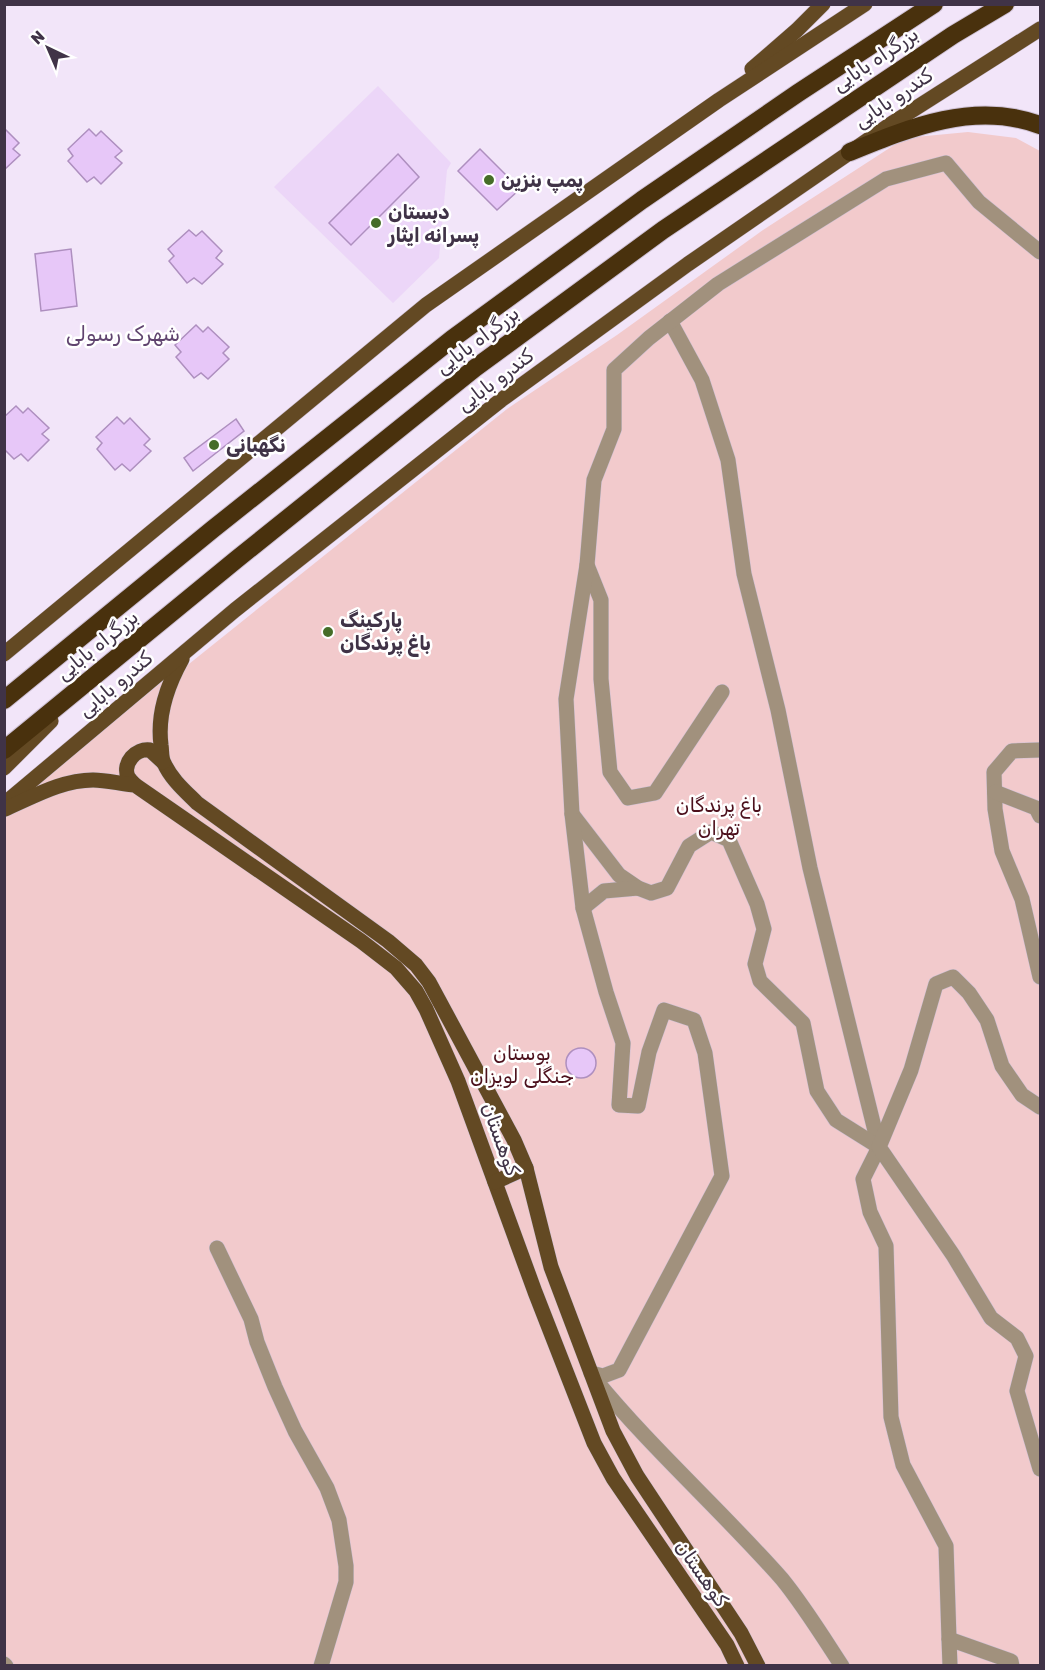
<svg xmlns="http://www.w3.org/2000/svg" width="1045" height="1670" viewBox="0 0 1045 1670" font-family="Rubik,Vazirmatn,sans-serif">
<style>
.built{fill:#ecd6f8}
.green{fill:#f2cacc}
.building{fill:#e7c7f8;stroke:#ae8fbf;stroke-width:1.5}
.lines{fill:none;stroke-linecap:round;stroke-linejoin:round}
.minor-casing{stroke:#cec1d5;stroke-width:16}
.major-casing{stroke:#cec1d5;stroke-width:16}
.highway-casing{stroke:#cec1d5;stroke-width:20}
.minor{stroke:#a1917d;stroke-width:15}
.major{stroke:#634923;stroke-width:15}
.highway{stroke:#49310d;stroke-width:18}
.poi-dot{fill:#466d28;stroke:#fff;stroke-width:2}
.labels{text-anchor:middle;stroke-width:5;stroke-linejoin:round;paint-order:stroke}
.street-label{font-size:20px;fill:#403347;stroke:#fff}
.poi-label{font-size:20px;font-weight:bold;fill:#403347;stroke:#fff;text-anchor:start}
.park-label{font-size:20px;fill:#4c101c;stroke:#fff}
.neighbourhood-label{font-size:21px;fill:#60446f;stroke:#fff}
</style>
<rect width="100%" height="100%" fill="#f2e5f9"/>
<path class="built" d="M378,86L451,163L447,170L439,258L393,303L274,187Z"/>
<path class="green" d="M968,132L1016,138L1040,151V1665L5,1666L4,819L43,787L16,800L168,677L164,684L507,409L617,335L763,230L905,138Z"/>
<g class="building">
<path d="M4,128L19,143L13,149L20,155L4,170Z"/>
<path d="M89,129L96,136L101,131L122,151L115,157L122,163L101,184L94,177L87,182L68,161L73,156L68,149Z"/>
<path d="M480,149L520,189L497,210L458,171Z"/>
<path d="M398,154L419,177L351,245L329,223Z"/>
<path d="M189,230L196,236L202,231L222,251L216,258L223,264L202,284L194,278L187,283L169,261L174,256L168,249Z"/>
<path d="M71,249L77,306L41,311L35,254Z"/>
<path d="M196,325L203,332L208,327L229,347L223,353L229,359L208,379L201,373L194,378L176,357L181,352L175,345Z"/>
<path d="M16,406L23,413L28,408L49,428L42,434L49,440L28,461L21,454L14,459L4,449V417Z"/>
<path d="M117,417L124,424L130,418L150,439L144,445L151,451L130,471L122,464L115,470L97,449L102,443L96,437Z"/>
<path d="M236,419L244,431L193,471L184,458Z"/>
<circle cx="581" cy="1063" r="15"/>
</g>
<g class="lines">
<defs>
<g id="minor">
<path d="M670,321L702,380L728,460L744,574L778,710L810,868L879,1147L863,1179L870,1212L886,1246L891,1417L903,1465L946,1546L949,1639"/>
<path d="M587,565L601,600V679L610,772L628,798L655,793L722,692"/>
<path d="M1040,750L1012,751L994,772L995,809L1002,851L1022,899L1040,977"/>
<path d="M995,792L1036,808L1040,816"/>
<path d="M572,814L619,875L638,888L651,893L667,888L689,846L711,832L729,840L757,904L764,929L755,964L760,981L803,1023L817,1091L836,1120L879,1147"/>
<path d="M583,908L604,891L638,888"/>
<path d="M1040,1107L1022,1095L1002,1066L987,1020L969,993L953,977L936,984L911,1070L879,1147L953,1255L991,1318L1017,1338L1026,1356L1017,1391L1040,1469"/>
<path d="M217,1248L251,1319L257,1342L275,1387L295,1431L327,1488L339,1520L346,1566V1582L321,1666"/>
<path d="M591,1373L603,1376L619,1370L722,1176L705,1053L694,1020L664,1010L649,1052L638,1106L619,1105L623,1043L606,992L583,908L572,814L566,699L587,565L594,480L614,429V370L649,338L718,284L886,179L946,163L979,202L1040,252"/>
<path d="M594,1378C652,1449 721,1510 782,1579C804,1606 823,1637 842,1666"/>
<path d="M4,1664L6,1666"/>
<path d="M950,1666L949,1639L1011,1661L1012,1666"/>
</g>
<g id="major">
<path d="M752,69L797,30L823,4"/>
<path d="M4,654L426,305L719,100L865,4"/>
<path d="M182,659C167,686 157,714 161,745C162,751 161,758 164,763C171,779 185,791 197,803L388,941L416,965L429,982L514,1140L526,1168L551,1267L613,1431L637,1476L741,1633L758,1666"/>
<path d="M4,768L51,721"/>
<path d="M135,785C133,783 130,780 128,777C122,763 136,748 150,750L163,762"/>
<path d="M4,804L235,610L501,400L688,264L894,122L1040,29"/>
<path d="M5,809C33,797 62,780 93,780C107,780 121,784 135,785L361,941L396,968L416,991L426,1009L458,1081L535,1292L594,1443L613,1478L727,1645L737,1666"/>
<path d="M495,1182L526,1168"/>
</g>
<g id="highway">
<path d="M850,152C911,127 975,101 1040,125"/>
<path d="M4,700L213,529L452,339L642,200L798,93L934,4"/>
<path d="M4,750L237,559L475,368L663,230L953,35L1005,4"/>
</g>
</defs>
<use href="#minor" class="minor-casing"/>
<use href="#major" class="major-casing"/>
<use href="#highway" class="highway-casing"/>
<use href="#minor" class="minor"/>
<use href="#major" class="major"/>
<use href="#highway" class="highway"/>
</g>
<g class="poi-dot">
<circle cx="489" cy="180" r="6"/>
<circle cx="376" cy="223" r="6"/>
<circle cx="214" cy="445" r="6"/>
<circle cx="328" cy="632" r="6"/>
</g>
<g class="labels">
<g class="street-label">
<text transform="translate(875 59) rotate(-34)" y="7">بزرگراه بابایی</text>
<text transform="translate(893 98) rotate(-34)" y="7">کندرو بابایی</text>
<text transform="translate(477 340) rotate(-37)" y="7">بزرگراه بابایی</text>
<text transform="translate(495 380) rotate(-37)" y="7">کندرو بابایی</text>
<text transform="translate(97 645) rotate(-39)" y="7">بزرگراه بابایی</text>
<text transform="translate(115 684) rotate(-40)" y="7">کندرو بابایی</text>
<text transform="translate(501 1139) rotate(70)" y="7">کوهستان</text>
<text transform="translate(702 1573) rotate(55)" y="7">کوهستان</text>
</g>
<g class="poi-label">
<text x="501" y="187">پمپ بنزین</text>
<text x="388" y="219">دبستان<tspan x="388" dy="23">پسرانه ایثار</tspan></text>
<text x="226" y="452">نگهبانی</text>
<text x="340" y="627">پارکینگ<tspan x="340" dy="23">باغ پرندگان</tspan></text>
</g>
<g class="park-label">
<text x="719" y="812">باغ پرندگان<tspan x="719" dy="23">تهران</tspan></text>
<text x="522" y="1060">بوستان<tspan x="522" dy="23">جنگلی لویزان</tspan></text>
</g>
<g class="neighbourhood-label">
<text x="123" y="341">شهرک رسولی</text>
</g>
</g>
<rect width="1045" height="1670" fill="none" stroke="#403347" stroke-width="12"/>
<g transform="translate(48 48) rotate(316)" stroke="#ffffff" stroke-width="4.5" paint-order="stroke">
<path d="M0-4.5L10 22L0 15L-10 22Z" fill="#403347"/>
<text y="-9" font-size="16" font-weight="bold" text-anchor="middle" fill="#403347">N</text>
</g>
</svg>
